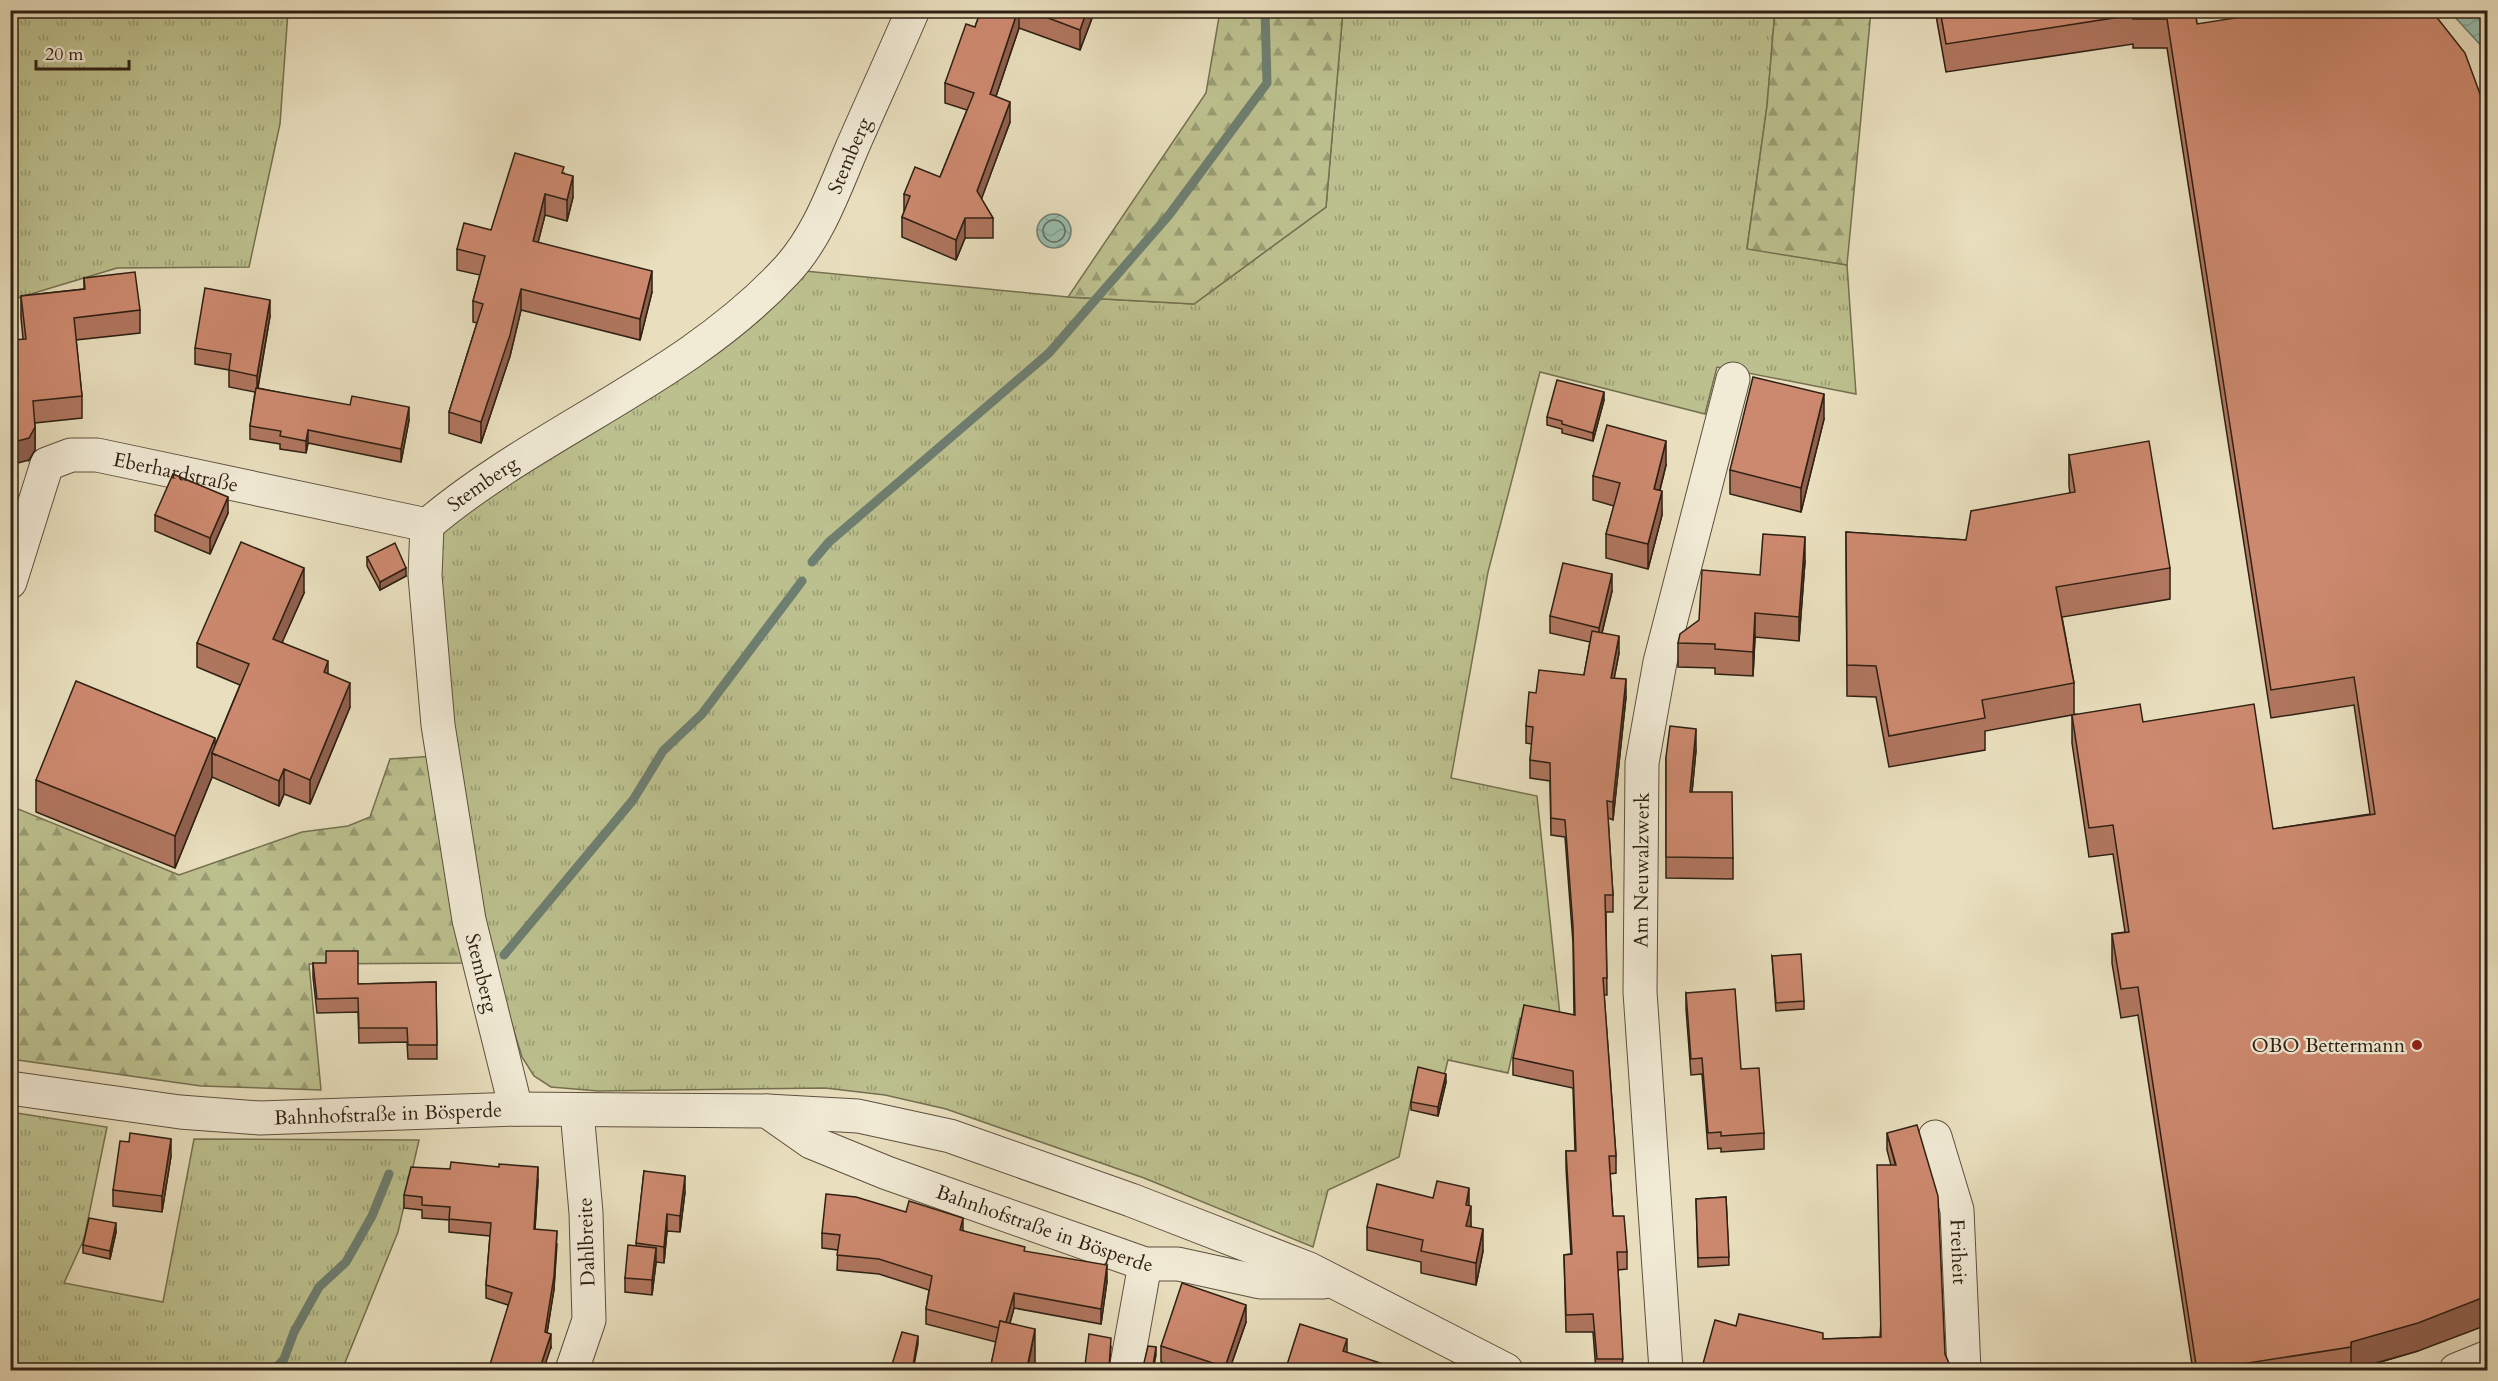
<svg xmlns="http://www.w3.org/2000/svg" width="2498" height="1381" viewBox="0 0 2498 1381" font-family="Cardo,serif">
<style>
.grass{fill:url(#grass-tufts);stroke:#757050;stroke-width:1.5}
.forest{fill:url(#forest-firs);stroke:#757050;stroke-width:1.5}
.water{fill:url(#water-waves);stroke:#6e7e70;stroke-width:1.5}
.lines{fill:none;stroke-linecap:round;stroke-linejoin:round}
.shore{stroke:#636e60;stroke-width:1.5}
.stream{stroke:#6e7e70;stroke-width:9}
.minor-casing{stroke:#5d503e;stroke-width:35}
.minor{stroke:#f1ead5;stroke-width:33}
.wall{fill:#b0765f;stroke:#2e2013;stroke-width:1.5}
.shaded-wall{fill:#90604e;stroke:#2e2013;stroke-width:1.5}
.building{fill:#cd896f;stroke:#2e2013;stroke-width:1.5}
.poi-dot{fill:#8f2418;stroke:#f1ead5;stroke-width:2}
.labels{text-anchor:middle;stroke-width:4.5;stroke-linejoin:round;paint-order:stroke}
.street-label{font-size:20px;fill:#2e2013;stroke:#f1ead5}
.poi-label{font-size:20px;fill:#2e2013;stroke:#f1ead5;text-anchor:end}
</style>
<defs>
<pattern id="grass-tufts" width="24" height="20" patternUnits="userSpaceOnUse" patternTransform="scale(1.5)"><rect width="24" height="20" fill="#bcc08e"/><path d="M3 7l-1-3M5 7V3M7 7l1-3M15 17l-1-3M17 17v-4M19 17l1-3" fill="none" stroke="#999c73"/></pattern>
<pattern id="forest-firs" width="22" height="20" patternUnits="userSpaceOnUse" patternTransform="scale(1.5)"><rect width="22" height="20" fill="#bcc08e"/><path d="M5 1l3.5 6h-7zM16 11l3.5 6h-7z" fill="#999c73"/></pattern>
<pattern id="water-waves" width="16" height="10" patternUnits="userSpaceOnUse" patternTransform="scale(1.5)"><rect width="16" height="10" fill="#98bdae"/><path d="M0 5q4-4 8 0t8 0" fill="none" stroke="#83a295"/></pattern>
</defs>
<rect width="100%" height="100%" fill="#e9dfbe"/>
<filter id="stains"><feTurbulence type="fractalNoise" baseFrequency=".00333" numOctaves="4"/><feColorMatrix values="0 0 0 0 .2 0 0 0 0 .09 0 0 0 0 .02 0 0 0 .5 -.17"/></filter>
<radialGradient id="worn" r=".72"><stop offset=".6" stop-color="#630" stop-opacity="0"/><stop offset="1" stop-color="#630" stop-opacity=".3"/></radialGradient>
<g class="grass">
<path d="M11,11H288L280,124L249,267L117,268L11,300Z"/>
<path d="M1343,11H1775L1767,106L1747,248L1847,265L1856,394L1717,367L1705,414L1540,372L1488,572L1451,778L1537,796L1561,1025L1520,1018L1508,1073L1448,1060L1444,1076L1417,1072L1399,1157L1328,1190L1313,1247L1144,1178L946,1109L885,1095L825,1088L598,1091L551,1087L534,1076L522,1057L492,959L452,725L438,544L449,523L805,271L1068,297L1194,304L1326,207Z"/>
<path d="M10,1112L107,1127L84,1239L64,1283L163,1302L194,1139L419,1140L398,1232L342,1370H11Z"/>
</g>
<g class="forest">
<path d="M1775,10L1871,11L1847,265L1747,249L1767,106Z"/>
<path d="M1220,11H1343L1326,207L1194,304L1068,297L1206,93Z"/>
<path d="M435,756L463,963L309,964L321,1090L201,1086L11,1059V806L179,875L302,832L348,826L370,817L390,759Z"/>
</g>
<g class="water">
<path d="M2448,11H2487V52L2453,15Z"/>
<circle cx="1054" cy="231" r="17"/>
</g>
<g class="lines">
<circle class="shore" cx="1054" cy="231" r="11"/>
<g class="stream">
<path d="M812,562L829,542L1049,353L1169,215L1267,83L1265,10"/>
<path d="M504,955L633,800L663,751L702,714L802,581"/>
<path d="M274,1370L284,1359L294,1332L319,1287L346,1262L372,1216L389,1174"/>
</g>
<defs>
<g id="minor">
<path id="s1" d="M10,582L47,464L71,455H97L427,525"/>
<path id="s2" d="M10,1088L180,1112L260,1118L516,1109L767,1111L858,1116L950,1136L1131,1200L1309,1269L1506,1370"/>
<path id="s3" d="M516,1109L469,920L438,725L425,576L427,525C539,430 685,380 786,271C818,237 834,190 852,148C872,102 893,57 913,10"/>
<path id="s4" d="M767,1111L811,1142L887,1173L1145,1264H1178L1260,1282H1323"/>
<path id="s5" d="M1935,1137L1957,1210L1964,1370"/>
<path d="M572,1370L589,1320L586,1213L577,1111"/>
<path d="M1126,1370L1145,1264"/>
<path id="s6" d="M1666,1370L1640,992L1642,763L1660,662L1733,379"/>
<path d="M2456,1370L2488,1357"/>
</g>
</defs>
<use href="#minor" class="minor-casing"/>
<use href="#minor" class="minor"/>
</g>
<g class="wall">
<path d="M981,10H1092V18L1080,50L1019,28L996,96L1010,122L981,199L993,218V238H965L956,260L902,237V217L904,212V194L940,177L967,110L945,103V83L975,27Z"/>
<path d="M1935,10H2195L2197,24L2431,10L2418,1351L2351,1371H2193L2138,1015L2121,1018L2112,963V934L2125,932L2113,854L2089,857L2072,743V715L1985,731V750L1889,767L1876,697L1847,696L1846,532L1966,540L2070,493L2069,486V455L2170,568V599L2062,617L2074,683V714L2143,722L2273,829L2370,814L2354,705L2271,718L2167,48H2133V44L1946,72Z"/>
<path d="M564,173L573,197L567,221L545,215L538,242L652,292L640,340L521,310L510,356L481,443L449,433V412L477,323L473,322V301L480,275L457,270V249L491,230Z"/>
<path d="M84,278L140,310V333L76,340L82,396V418L35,423V450L29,460L23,339L21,318V296L84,289Z"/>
<path d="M270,316L258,388L409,420L401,462L308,443L306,453L280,449V444L250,439V426L255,392L229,387V370L195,364V348Z"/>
<path d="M1604,400L1593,441L1562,433V429L1547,425V417Z"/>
<path d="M1824,419L1801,512L1730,494V470Z"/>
<path d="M1666,465L1660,490L1662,515L1648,569L1606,558V534L1614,506L1593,500V476Z"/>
<path d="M228,513L210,554L155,531V515Z"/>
<path d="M367,557L406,576L380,590L367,566Z"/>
<path d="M1805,561L1799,641L1755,637L1753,676L1715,674V668L1678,667V643L1760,575Z"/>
<path d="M1612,591L1602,633L1619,653L1614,678L1626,697L1613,820L1608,818L1613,895V912H1606L1607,995H1604L1616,1156V1173L1610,1174L1613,1216L1627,1252V1269L1618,1270L1623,1371H1596L1593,1332H1566L1564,1255L1571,1254L1566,1168V1151H1575L1573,1088L1513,1075V1058L1574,1015L1573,943L1565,837L1551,835L1550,781L1530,778V760L1532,744L1526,743V726L1536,693L1584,675L1590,642L1550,633V616Z"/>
<path d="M304,593L282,642L328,674L350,707L310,804L284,794L279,806L212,777L175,868L36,812V780L215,745L240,685L197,667V643Z"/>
<path d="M1696,750L1692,792L1733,858V879L1666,878V757Z"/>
<path d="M1772,956L1804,1001V1009L1776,1011Z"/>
<path d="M313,963L358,984L436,982L437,1059H408L407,1042L359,1043L358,1012L317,1013L313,977Z"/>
<path d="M1686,993L1741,1069L1764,1133V1149L1721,1152V1148L1708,1149L1702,1074L1691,1075L1686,1009Z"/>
<path d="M1446,1082L1438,1116L1411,1110V1102Z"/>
<path d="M1887,1133L1945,1354L1701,1371L1736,1326L1823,1339L1880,1337L1891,1165L1887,1150Z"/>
<path d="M171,1156L162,1212L113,1206V1190Z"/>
<path d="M644,1171L685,1192L680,1232L667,1231L664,1263L656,1262L652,1295L625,1292V1278L636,1246Z"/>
<path d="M538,1180L535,1230L557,1244L554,1289L547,1333L551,1347L508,1305L486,1298V1285L490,1236L449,1232V1220L422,1218V1210L404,1208V1195Z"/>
<path d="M1726,1197L1729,1265L1698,1267L1696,1199Z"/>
<path d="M1433,1198L1469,1206L1471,1227L1483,1251L1476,1285L1421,1273V1262L1367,1250V1227Z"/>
<path d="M963,1231L1025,1252L1107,1281L1101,1324L1014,1308L1010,1323L1035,1365H991L996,1342L926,1324V1309L929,1290L879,1274L837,1270L838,1250L822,1248V1233Z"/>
<path d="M116,1232L110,1259L83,1253V1245Z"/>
<path d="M1246,1322L1229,1371H1186L1161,1362V1346Z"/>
<path d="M1111,1347L1109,1371H1085V1365Z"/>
</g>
<g class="shaded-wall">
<path d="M1018,10H1019V28L990,114V94Z"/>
<path d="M1087,10H1092V18L1080,50V30Z"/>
<path d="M1010,102V122L977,211V191Z"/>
<path d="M573,176V197L567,221V200Z"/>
<path d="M545,194V215L533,262V241Z"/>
<path d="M965,218V238L956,260V240Z"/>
<path d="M652,271V292L640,340V319Z"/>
<path d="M521,289V310L510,356L481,443V422Z"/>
<path d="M270,300V316L257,392V376Z"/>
<path d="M1604,392V400L1593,441V433Z"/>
<path d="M1824,394V419L1801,512V488Z"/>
<path d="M409,407V420L401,462V449Z"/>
<path d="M35,427V450L29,460L10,465V443Z"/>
<path d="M308,430V443L306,453V441Z"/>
<path d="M1666,441V465L1654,513V489Z"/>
<path d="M1662,491V515L1648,569V544Z"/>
<path d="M228,497V513L210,554V538Z"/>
<path d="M1805,537V561L1799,641V617Z"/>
<path d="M304,568V593L273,663V639Z"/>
<path d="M406,568V576L380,590V582Z"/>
<path d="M1612,574V591L1599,645V628Z"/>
<path d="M1755,613V637L1753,676V652Z"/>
<path d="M1619,636V653L1611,695V678Z"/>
<path d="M328,661V685L324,672Z"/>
<path d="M1626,679V697L1613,820V802Z"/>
<path d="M350,683V707L310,804V780Z"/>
<path d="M1696,729V750L1690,813V792Z"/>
<path d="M215,738V755L212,753V777L175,868V836Z"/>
<path d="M284,769V794L279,806V781Z"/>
<path d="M1446,1074V1082L1438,1116V1107Z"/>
<path d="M171,1139V1156L162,1212V1196Z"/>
<path d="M538,1167V1180L534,1243V1229Z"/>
<path d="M685,1176V1192L680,1232V1216Z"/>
<path d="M1469,1188V1211L1471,1206V1229L1466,1248V1205Z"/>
<path d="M667,1214V1231L664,1263V1247Z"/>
<path d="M963,1218V1233L960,1230Z"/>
<path d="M116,1223V1232L110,1259V1251Z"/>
<path d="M1483,1229V1251L1476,1285V1263Z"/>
<path d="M557,1231L554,1289L545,1345V1332Z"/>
<path d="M656,1248V1263L652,1295V1280Z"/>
<path d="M1107,1265V1281L1101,1324V1309Z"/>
<path d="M1014,1293V1308L1004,1344V1329Z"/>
<path d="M2487,1296V1325L2418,1351L2351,1370V1342Z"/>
<path d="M1246,1305V1322L1229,1371H1225V1367Z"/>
<path d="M1035,1329V1365L1034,1371H1027Z"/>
<path d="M551,1334V1347L543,1371H539Z"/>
<path d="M918,1336V1344L913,1371H912Z"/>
<path d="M1347,1339V1355L1343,1351Z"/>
<path d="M1156,1347V1355L1153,1371H1152Z"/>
</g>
<g class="building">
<path d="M981,10H1018L990,94L1010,102L977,191L993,218H965L956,240L902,217L910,196L904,194L915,167L940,177L974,93L945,83L966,24L975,27Z"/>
<path d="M1027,10H1087L1080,30Z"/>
<path d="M1940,10H2195L2197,24L2286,10H2431L2465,53L2487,113V1296L2418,1323L2351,1342V1347L2197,1371L2138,987L2121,989L2112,934L2129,932L2113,825L2089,828L2072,715L2140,704L2143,722L2254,704L2273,829L2375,814L2354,677L2271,690L2167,19H2133V15L1946,44Z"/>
<path d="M515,153L564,167L562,173L573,176L567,200L545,194L533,241L652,271L640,319L521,289L510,335L481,422L449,412L483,304L473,301L485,256L457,249L464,223L491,230Z"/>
<path d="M135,272L140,310L74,318L82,396L33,401L35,427L29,438L10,443V340L26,339L21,296L85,289L84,278Z"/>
<path d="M205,288L270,300L257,376L229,370L231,354L195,348Z"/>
<path d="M1753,377L1824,394L1801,488L1730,470Z"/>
<path d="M1557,380L1604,392L1593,433L1562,424V421L1547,417Z"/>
<path d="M256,388L350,405L352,396L409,407L401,449L308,430L306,441L280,436L281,431L250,426Z"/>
<path d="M1607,425L1666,441L1654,489L1662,491L1648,544L1606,534L1620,483L1593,476Z"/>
<path d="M2149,441L2170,568L2056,587L2074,683L1982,700L1985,718L1889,736L1876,666L1847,665L1846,532L1966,540L1971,511L2075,492L2069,455Z"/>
<path d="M173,474L228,497L210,538L155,515Z"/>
<path d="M1763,534L1805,537L1799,617L1755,613L1753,652L1715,649V644L1678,643L1680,634L1699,620L1702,570L1760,575Z"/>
<path d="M241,542L304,568L273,639L328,661L324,672L350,683L310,780L284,769L279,781L212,753L249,664L197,643Z"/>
<path d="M395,543L406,568L380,582L367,557Z"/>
<path d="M1563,563L1612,574L1599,628L1550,616Z"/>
<path d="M1592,631L1619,636L1611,678L1626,679L1613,802L1607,801L1613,895H1605L1607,978H1603L1616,1156H1609L1613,1216H1624L1627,1252H1617L1623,1359H1597L1593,1314L1566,1315L1564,1255L1572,1254L1566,1151H1576L1573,1071L1513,1058L1524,1005L1575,1015L1573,926L1565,820L1551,818L1550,763L1530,760L1533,727L1526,726L1529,692L1536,693L1539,670L1584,675Z"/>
<path d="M76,681L215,738L175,836L36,780Z"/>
<path d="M1670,726L1696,729L1690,792H1732L1733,858L1666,857V757Z"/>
<path d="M326,951H358V984L436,982L437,1045H408L407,1028H359L358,998L317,999L313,963H326Z"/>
<path d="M1801,954L1804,1001L1776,1003L1772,956Z"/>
<path d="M1735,989L1741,1069L1759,1068L1764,1133L1721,1136V1132L1708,1133L1702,1058L1691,1059L1686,993Z"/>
<path d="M1418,1067L1446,1074L1438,1107L1411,1102Z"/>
<path d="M1917,1125L1938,1196L1945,1354L1949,1363L1958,1371H1701L1715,1320L1736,1326L1739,1314L1823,1333V1339L1881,1337L1877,1165H1896L1887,1133Z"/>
<path d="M130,1133L171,1139L162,1196L113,1190L120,1141L129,1142Z"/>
<path d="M451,1162L499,1167V1164L538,1167L534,1229L557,1231L554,1276L545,1332L551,1334L539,1371H488L512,1293L486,1285L491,1223L449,1219L450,1207L422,1205V1197L404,1195L411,1167L450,1169Z"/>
<path d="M644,1171L685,1176L680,1216L667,1214L664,1247L636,1243Z"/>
<path d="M1437,1181L1469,1188L1466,1205L1471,1206L1466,1226L1483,1229L1476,1263L1421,1251L1423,1240L1367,1227L1377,1184L1433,1198Z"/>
<path d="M826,1194L856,1197L906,1212L909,1201L963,1218L960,1230L1025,1247L1024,1251L1107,1265L1101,1309L1014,1293L1006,1322L1000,1321L999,1328L926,1309L932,1276L879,1259L837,1255L840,1235L822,1233Z"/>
<path d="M1726,1197L1729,1257L1698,1258L1696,1199Z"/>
<path d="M89,1218L116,1223L110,1251L83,1245Z"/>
<path d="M628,1245L656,1248L652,1280L625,1278Z"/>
<path d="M1182,1283L1246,1305L1225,1367L1161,1346Z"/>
<path d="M1000,1321L1035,1329L1027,1368L1038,1371H981L983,1364L991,1365Z"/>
<path d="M1300,1324L1347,1339L1343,1351L1405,1371H1285Z"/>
<path d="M902,1332L918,1336L912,1371H890Z"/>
<path d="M1089,1334L1111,1338L1109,1368L1085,1365Z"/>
<path d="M1148,1346L1156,1347L1152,1371H1142Z"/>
<path d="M1208,1365L1223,1371H1206Z"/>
</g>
<circle class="poi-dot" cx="2417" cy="1045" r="6"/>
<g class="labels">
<g class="street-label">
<text dy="7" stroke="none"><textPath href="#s3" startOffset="1166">Stemberg</textPath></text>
<text dy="7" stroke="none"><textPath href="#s1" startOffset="256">Eberhardstraße</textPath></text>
<text dy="7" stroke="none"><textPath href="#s3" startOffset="662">Stemberg</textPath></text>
<text dy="7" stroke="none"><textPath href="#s6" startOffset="501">Am Neuwalzwerk</textPath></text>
<text transform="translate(482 973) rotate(76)" y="7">Stemberg</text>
<text dy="7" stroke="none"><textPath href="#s2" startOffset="380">Bahnhofstraße in Bösperde</textPath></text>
<text dy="7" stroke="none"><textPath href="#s4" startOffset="303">Bahnhofstraße in Bösperde</textPath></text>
<text transform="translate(586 1242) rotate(-92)" y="7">Dahlbreite</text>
<text dy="7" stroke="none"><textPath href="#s5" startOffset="118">Freiheit</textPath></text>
</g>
<g class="poi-label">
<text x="2405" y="1052">OBO Bettermann</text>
</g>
</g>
<rect width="2498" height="1381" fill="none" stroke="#e9dfbe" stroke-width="36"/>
<rect x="12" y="12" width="2474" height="1357" fill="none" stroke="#2e2013" stroke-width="3"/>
<rect x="18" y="18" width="2462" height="1345" fill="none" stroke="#2e2013" stroke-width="1.5"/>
<path d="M36 60v9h93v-9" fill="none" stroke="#2e2013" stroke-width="3"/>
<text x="45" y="60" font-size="18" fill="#2e2013" stroke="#f1ead5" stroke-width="4.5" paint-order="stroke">20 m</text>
<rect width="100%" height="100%" filter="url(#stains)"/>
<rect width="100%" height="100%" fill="url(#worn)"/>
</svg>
